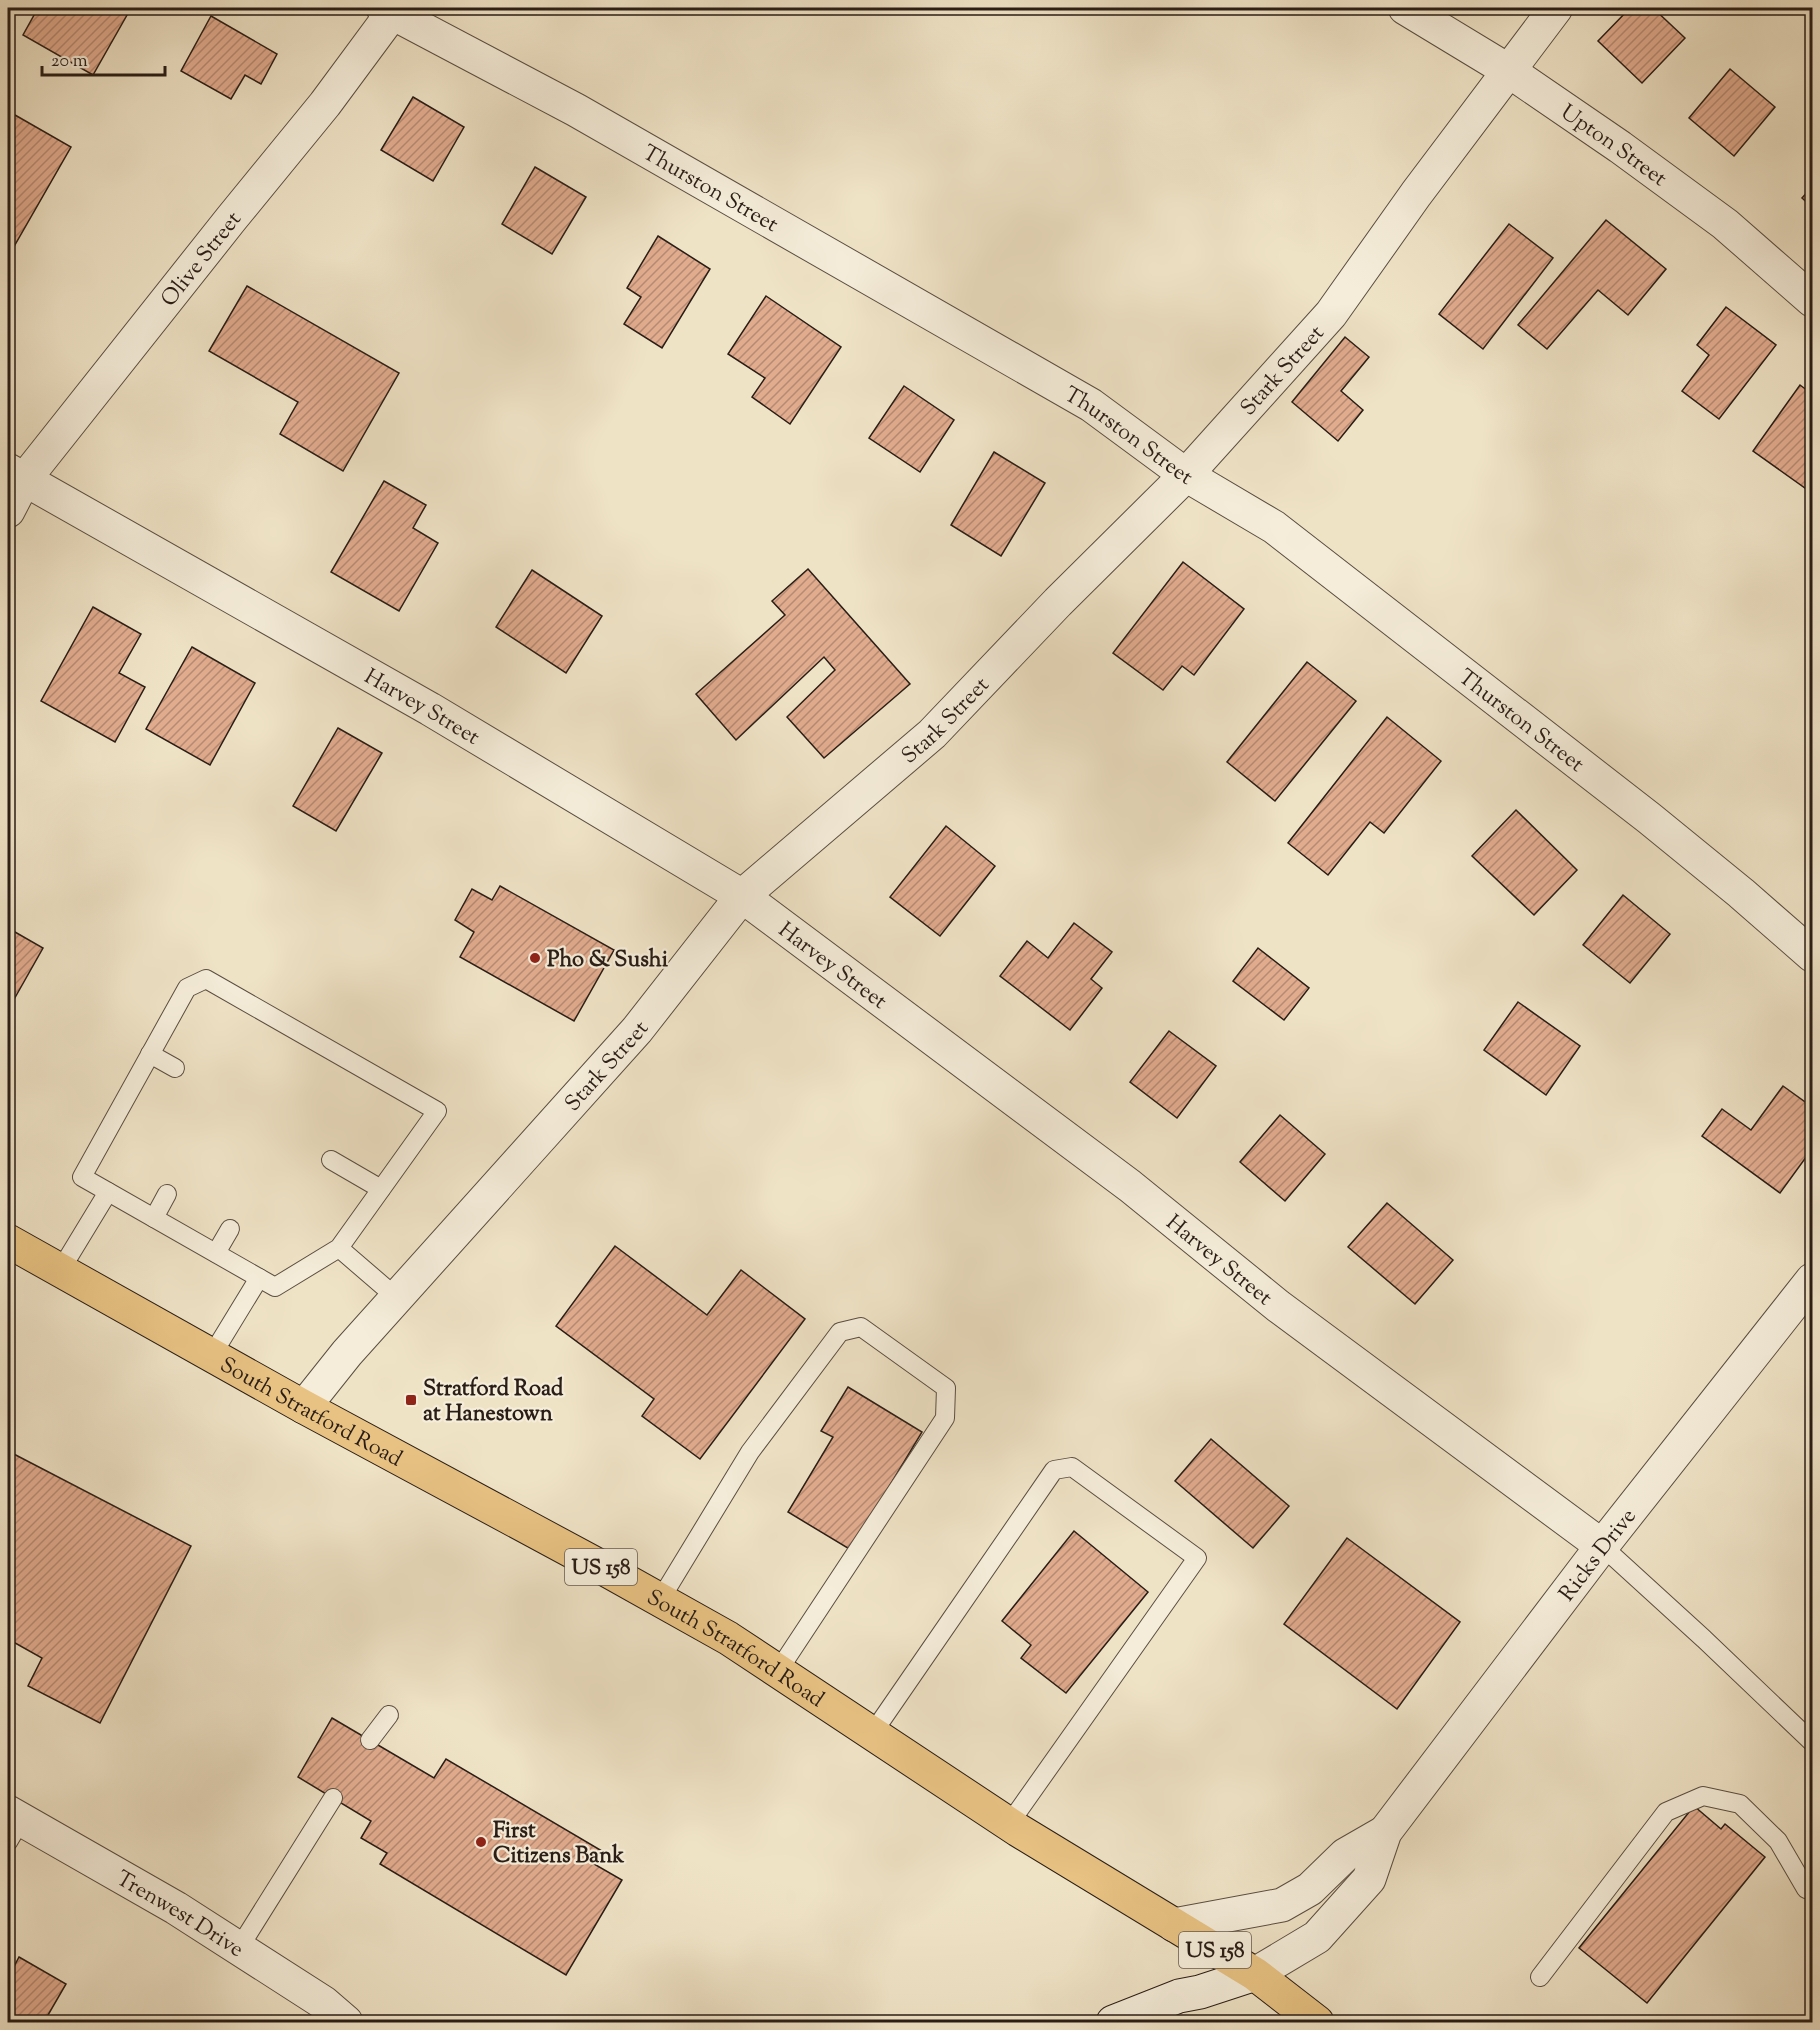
<svg xmlns="http://www.w3.org/2000/svg" width="1820" height="2030" viewBox="0 0 1820 2030" font-family="'Sorts Mill Goudy',serif">
<style>
.building{fill:url(#building-hatch);stroke:#291d16;stroke-width:1.5}
.lines{fill:none;stroke-linecap:round;stroke-linejoin:round}
.lane-casing{stroke:#5a4e42;stroke-width:20}
.street-casing{stroke:#5a4e42;stroke-width:35}
.secondary-casing{stroke:#291d16;stroke-width:35}
.primary-casing{stroke:#291d16;stroke-width:35}
.lane{stroke:#f5edda;stroke-width:18}
.street{stroke:#f5edda;stroke-width:33}
.secondary{stroke:#f5edda;stroke-width:33}
.primary{stroke:#e8c283;stroke-width:33}
.poi-dot{fill:#8f2418;stroke:#f5edda;stroke-width:2}
.labels{text-anchor:middle;stroke-width:4.5;stroke-linejoin:round;paint-order:stroke}
.shield{fill:#f5edda;stroke:#665b51;stroke-width:1.5}
.shield-label{font-size:21px;font-weight:bold;fill:#291d16}
.street-label{font-size:22px;fill:#291d16;stroke:#f5edda}
.poi-label{font-size:22px;font-weight:bold;fill:#291d16;stroke:#f5edda;text-anchor:start}
</style>
<defs>
<pattern id="building-hatch" width="6" height="6" patternUnits="userSpaceOnUse" patternTransform="scale(1.5)"><rect width="6" height="6" fill="#e1ab8e"/><path d="M-1 1l2-2M0 6l6-6M5 7l2-2" fill="none" stroke="#b68b73"/></pattern>
</defs>
<rect width="100%" height="100%" fill="#efe3c6"/>
<filter id="stains"><feTurbulence type="fractalNoise" baseFrequency=".00333" numOctaves="4"/><feColorMatrix values="0 0 0 0 .2 0 0 0 0 .09 0 0 0 0 .02 0 0 0 .5 -.17"/></filter>
<radialGradient id="worn" r=".72"><stop offset=".6" stop-color="#630" stop-opacity="0"/><stop offset="1" stop-color="#630" stop-opacity=".3"/></radialGradient>
<g class="building">
<path d="M38,8H131L93,75L23,35Z"/>
<path d="M1630,8H1653L1685,38L1642,83L1598,41Z"/>
<path d="M211,16L277,54L261,84L245,75L231,99L181,71Z"/>
<path d="M1730,69L1775,107L1734,156L1689,118Z"/>
<path d="M413,97L464,127L433,181L381,150Z"/>
<path d="M15,115L71,147L8,257V127Z"/>
<path d="M535,167L586,197L552,254L502,224Z"/>
<path d="M1812,187V207L1802,198Z"/>
<path d="M1606,220L1666,269L1628,315L1598,290L1547,349L1518,325Z"/>
<path d="M1509,224L1553,258L1483,349L1439,314Z"/>
<path d="M658,236L710,269L662,348L624,324L641,297L627,288Z"/>
<path d="M247,286L399,373L343,471L280,434L298,402L209,351Z"/>
<path d="M766,296L841,347L790,424L752,397L765,378L728,354Z"/>
<path d="M1726,307L1776,345L1719,419L1682,391L1709,355L1697,345Z"/>
<path d="M1345,337L1369,357L1341,391L1363,410L1338,441L1292,402Z"/>
<path d="M1800,385L1812,394V493L1753,451Z"/>
<path d="M904,386L954,420L920,472L869,438Z"/>
<path d="M994,452L1045,483L1001,556L951,525Z"/>
<path d="M384,481L426,505L413,528L438,543L399,611L331,572Z"/>
<path d="M1183,562L1244,609L1194,675L1182,666L1163,690L1113,653Z"/>
<path d="M808,569L910,684L824,758L787,717L835,670L824,657L736,740L696,694L785,615L772,601Z"/>
<path d="M532,570L602,616L566,673L496,627Z"/>
<path d="M93,607L141,634L119,673L145,687L115,742L41,701Z"/>
<path d="M192,647L255,683L210,765L146,729Z"/>
<path d="M1307,662L1356,701L1275,801L1227,762Z"/>
<path d="M1387,717L1441,761L1384,833L1370,822L1328,875L1288,843Z"/>
<path d="M338,728L382,753L336,831L293,806Z"/>
<path d="M1516,810L1577,870L1534,915L1472,856Z"/>
<path d="M946,826L995,866L940,936L890,897Z"/>
<path d="M500,886L614,950L574,1021L460,957L474,932L455,920L472,889L492,900Z"/>
<path d="M1623,895L1670,934L1630,983L1583,945Z"/>
<path d="M1074,923L1112,952L1091,979L1102,988L1070,1030L1000,976L1027,941L1048,958Z"/>
<path d="M8,928L43,948L8,1010Z"/>
<path d="M1258,948L1309,988L1284,1020L1233,981Z"/>
<path d="M1518,1002L1580,1046L1546,1095L1484,1050Z"/>
<path d="M1169,1031L1216,1066L1177,1118L1130,1082Z"/>
<path d="M1783,1086L1812,1107V1149L1780,1193L1702,1136L1722,1109L1751,1130Z"/>
<path d="M1280,1115L1325,1154L1285,1201L1240,1162Z"/>
<path d="M1387,1203L1453,1260L1415,1304L1348,1247Z"/>
<path d="M615,1246L707,1315L741,1270L805,1319L700,1459L642,1416L654,1399L556,1326Z"/>
<path d="M848,1387L922,1432L851,1550L788,1512L833,1437L821,1431Z"/>
<path d="M1211,1439L1289,1506L1253,1548L1175,1481Z"/>
<path d="M8,1451L191,1546L100,1723L28,1686L42,1658L8,1639Z"/>
<path d="M1074,1531L1148,1592L1066,1693L1021,1658L1031,1645L1002,1621Z"/>
<path d="M1347,1538L1460,1622L1397,1709L1284,1624Z"/>
<path d="M332,1718L434,1778L446,1759L602,1851L594,1864L622,1880L566,1975L380,1864L387,1853L361,1838L371,1821L298,1777Z"/>
<path d="M1694,1806L1721,1829L1725,1824L1765,1857L1647,2003L1579,1948Z"/>
<path d="M19,1957L66,1984L44,2022H8V1978Z"/>
</g>
<g class="lines">
<defs>
<g id="lane">
<path d="M150,1054L175,1068"/>
<path d="M331,1160L381,1189"/>
<path d="M154,1218L167,1194"/>
<path d="M339,1248L275,1287L82,1177L187,988L206,979L437,1111L339,1248L397,1298"/>
<path d="M216,1253L230,1229"/>
<path d="M60,1271L108,1192"/>
<path d="M212,1355L259,1278"/>
<path d="M1602,1546L1704,1639L1812,1742"/>
<path d="M660,1600L750,1452L840,1332L861,1327L946,1388L945,1418L778,1671"/>
<path d="M872,1734L1054,1470L1072,1467L1197,1558L1009,1824"/>
<path d="M370,1740L389,1715"/>
<path d="M8,1842L21,1820"/>
<path d="M239,1948L333,1798"/>
<path d="M1540,1977L1666,1812L1703,1796L1740,1804L1778,1841L1806,1889"/>
</g>
<g id="street">
<path id="s1" d="M383,8L576,110L1091,405L1186,475L1274,527L1649,818L1741,893L1812,955"/>
<path id="s2" d="M1405,8L1509,71L1620,147L1725,224L1812,300"/>
<path id="s3" d="M8,470L430,709L742,896L1130,1186L1278,1306L1602,1546"/>
<path id="s4" d="M8,511L24,480L231,219L325,104L396,8"/>
<path id="s5" d="M304,1407L347,1353L637,1030L742,896L932,734L1058,602L1186,475L1331,314L1416,194L1556,8"/>
<path id="s6" d="M8,1812L176,1908L324,2003L346,2022"/>
<path d="M1174,1925L1282,1905L1310,1889L1345,1855L1385,1832"/>
<path id="s7" d="M1255,1974L1317,1937L1369,1879L1385,1832L1602,1546L1812,1280"/>
</g>
<path id="secondary" d="M1113,2022L1179,1996L1200,1992L1255,1974"/>
<g id="primary">
<path id="s8" d="M8,1241L304,1407L603,1568L728,1638L1018,1830L1255,1974L1317,2022"/>
</g>
</defs>
<use href="#lane" class="lane-casing"/>
<use href="#street" class="street-casing"/>
<use href="#secondary" class="secondary-casing"/>
<use href="#primary" class="primary-casing"/>
<use href="#lane" class="lane"/>
<use href="#street" class="street"/>
<use href="#secondary" class="secondary"/>
<use href="#primary" class="primary"/>
</g>
<g class="poi-dot">
<circle cx="535" cy="958" r="6"/>
<rect x="405" y="1394" width="12" height="12" rx="3"/>
<circle cx="481" cy="1842" r="6"/>
</g>
<g class="labels">
<g class="shield">
<rect x="565" y="1549" width="72" height="36" rx="4.5"/>
<rect x="1179" y="1932" width="72" height="36" rx="4.5"/>
</g>
<g class="shield-label">
<text x="601" y="1574">US 158</text>
<text x="1215" y="1957">US 158</text>
</g>
<g class="street-label">
<text dy="8" stroke="none"><textPath href="#s2" startOffset="250">Upton Street</textPath></text>
<text dy="8" stroke="none"><textPath href="#s1" startOffset="374">Thurston Street</textPath></text>
<text dy="8" stroke="none"><textPath href="#s4" startOffset="318">Olive Street</textPath></text>
<text dy="8" stroke="none"><textPath href="#s5" startOffset="1428">Stark Street</textPath></text>
<text dy="8" stroke="none"><textPath href="#s1" startOffset="860">Thurston Street</textPath></text>
<text dy="8" stroke="none"><textPath href="#s3" startOffset="477">Harvey Street</textPath></text>
<text dy="8" stroke="none"><textPath href="#s5" startOffset="942">Stark Street</textPath></text>
<text dy="8" stroke="none"><textPath href="#s1" startOffset="1346">Thurston Street</textPath></text>
<text dy="8" stroke="none"><textPath href="#s3" startOffset="963">Harvey Street</textPath></text>
<text dy="8" stroke="none"><textPath href="#s5" startOffset="456">Stark Street</textPath></text>
<text dy="8" stroke="none"><textPath href="#s3" startOffset="1449">Harvey Street</textPath></text>
<text dy="8" stroke="none"><textPath href="#s8" startOffset="348">South Stratford Road</textPath></text>
<text dy="8" stroke="none"><textPath href="#s7" startOffset="549">Ricks Drive</textPath></text>
<text dy="8" stroke="none"><textPath href="#s8" startOffset="834">South Stratford Road</textPath></text>
<text dy="8" stroke="none"><textPath href="#s6" startOffset="200">Trenwest Drive</textPath></text>
</g>
<g class="poi-label">
<text x="547" y="966">Pho &amp; Sushi</text>
<text x="423" y="1395">Stratford Road<tspan x="423" dy="25">at Hanestown</tspan></text>
<text x="493" y="1837">First<tspan x="493" dy="25">Citizens Bank</tspan></text>
</g>
</g>
<rect width="1820" height="2030" fill="none" stroke="#efe3c6" stroke-width="30"/>
<rect x="9" y="9" width="1802" height="2012" fill="none" stroke="#291d16" stroke-width="3"/>
<rect x="15" y="15" width="1790" height="2000" fill="none" stroke="#291d16" stroke-width="1.5"/>
<path d="M42 66v9h123v-9" fill="none" stroke="#291d16" stroke-width="3"/>
<text x="51" y="66" font-size="18" fill="#291d16" stroke="#f5edda" stroke-width="4.5" paint-order="stroke">20 m</text>
<rect width="100%" height="100%" filter="url(#stains)"/>
<rect width="100%" height="100%" fill="url(#worn)"/>
</svg>
